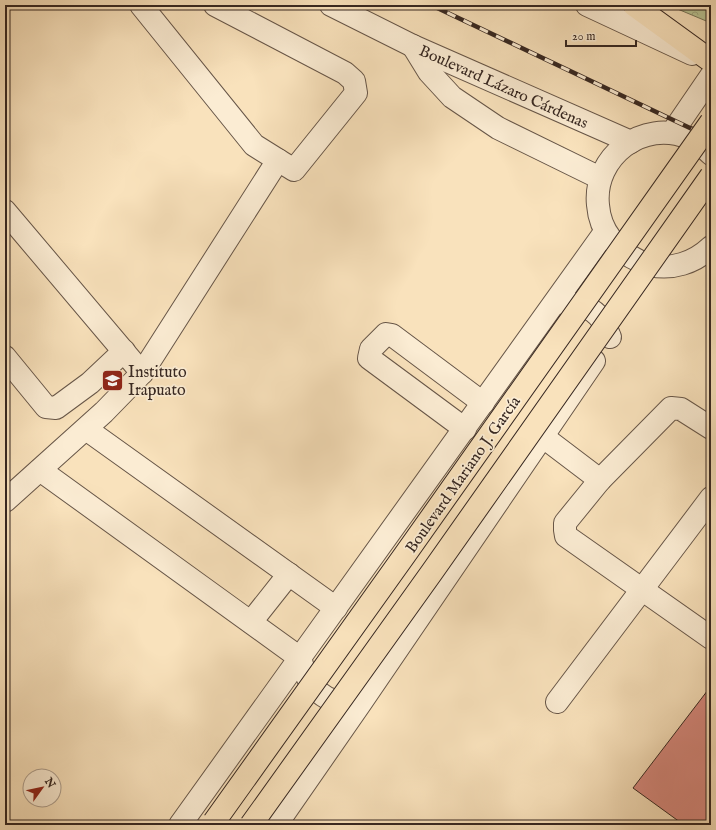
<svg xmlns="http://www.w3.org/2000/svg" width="716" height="830" viewBox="0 0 716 830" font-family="'IM FELL English',serif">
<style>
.forest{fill:url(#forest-crowns);stroke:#78765a}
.building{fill:#d98a80;stroke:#362721}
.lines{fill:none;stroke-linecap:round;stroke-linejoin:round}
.minor-casing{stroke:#675648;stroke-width:24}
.major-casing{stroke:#362721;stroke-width:24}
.minor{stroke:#fbecd3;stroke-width:22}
.major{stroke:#f9e2bc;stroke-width:22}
.rail-casing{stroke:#362721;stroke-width:4.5}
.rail{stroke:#fbecd3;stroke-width:3;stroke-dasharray:9;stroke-linecap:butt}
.major-bridge-casing{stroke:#362721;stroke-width:24;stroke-linecap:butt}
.major-bridge{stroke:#f9e2bc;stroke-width:22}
.labels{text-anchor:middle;stroke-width:3.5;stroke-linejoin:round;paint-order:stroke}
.street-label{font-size:16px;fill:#362721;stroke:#fbecd3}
.poi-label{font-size:16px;fill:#362721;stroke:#fbecd3;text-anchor:start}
</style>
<defs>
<pattern id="forest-crowns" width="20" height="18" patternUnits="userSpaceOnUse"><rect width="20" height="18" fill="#b9c494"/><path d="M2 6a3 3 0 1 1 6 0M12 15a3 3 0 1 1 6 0" fill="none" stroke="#a0a87f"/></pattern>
</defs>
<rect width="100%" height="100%" fill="#f9e2bc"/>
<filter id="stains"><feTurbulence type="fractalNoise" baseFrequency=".005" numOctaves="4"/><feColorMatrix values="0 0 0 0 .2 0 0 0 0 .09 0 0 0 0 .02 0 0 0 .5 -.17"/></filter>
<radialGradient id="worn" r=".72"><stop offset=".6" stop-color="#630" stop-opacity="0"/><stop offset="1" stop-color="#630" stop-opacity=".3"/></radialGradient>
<path class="forest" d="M668,5H711V23Z"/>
<path class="building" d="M711,686V825H684L633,788Z"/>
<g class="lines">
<defs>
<g id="minor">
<path d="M141,5L254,145L294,170L356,93L354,81L345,73L215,5"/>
<path d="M331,5L413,46L631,142"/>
<path d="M587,5L692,54"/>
<path d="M413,46L429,72L452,97L498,128L600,178"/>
<path d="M672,133L711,76"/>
<path d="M711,154C704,147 697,142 689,138C643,118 593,157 598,205C599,218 603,229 611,239C621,252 633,260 650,265C672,270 694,263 711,247"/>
<path d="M5,211L142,373"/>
<path d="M563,303C577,303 592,307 601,319C605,324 607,331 610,337"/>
<path d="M5,357L46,407L56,408L90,383L124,351"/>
<path d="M711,428L681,409L671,408L600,480L565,523V530L566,536L711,638"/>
<path d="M86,429L336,608"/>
<path d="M465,429L369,358L371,349L386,334L392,335L483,403"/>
<path d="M542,436L600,480"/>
<path d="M40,470L300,658C308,688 324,705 357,704"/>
<path d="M5,501L104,412L142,373L278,160"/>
<path d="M251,622L289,574"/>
<path d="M557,702L711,498"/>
<path d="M180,825L605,232"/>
<path d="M276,825L360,704L594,361"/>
</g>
<path id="major" d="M634,5L711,61"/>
</defs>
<use href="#minor" class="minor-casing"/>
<use href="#major" class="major-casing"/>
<use href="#minor" class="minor"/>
<use href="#major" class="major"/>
<defs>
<path id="rail" d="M431,5L711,138"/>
</defs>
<use href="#rail" class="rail-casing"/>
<use href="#rail" class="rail"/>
<defs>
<g id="major-bridge">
<path d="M214,822L404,556L711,122"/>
<path d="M251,825L432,572L711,176"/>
</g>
</defs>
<use href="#major-bridge" class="major-bridge-casing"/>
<use href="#major-bridge" class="major-bridge"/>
</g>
<defs>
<symbol id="school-square" viewBox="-11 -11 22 22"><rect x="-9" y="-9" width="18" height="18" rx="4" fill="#8f2418" stroke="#fbecd3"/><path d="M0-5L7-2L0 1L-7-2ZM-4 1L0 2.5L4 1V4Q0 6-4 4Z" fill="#fff"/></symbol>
</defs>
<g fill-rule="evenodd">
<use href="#school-square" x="100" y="368" width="25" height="25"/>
</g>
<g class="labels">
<g class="street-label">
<text transform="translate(504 86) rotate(24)" y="6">Boulevard Lázaro Cárdenas</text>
<text transform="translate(462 474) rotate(-55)" y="6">Boulevard Mariano J. García</text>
</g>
<g class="poi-label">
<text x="128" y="377">Instituto<tspan x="128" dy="18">Irapuato</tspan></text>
</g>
</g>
<rect width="716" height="830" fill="none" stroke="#f9e2bc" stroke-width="20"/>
<rect x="6" y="6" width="704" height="818" fill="none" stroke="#362721" stroke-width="2"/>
<rect x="10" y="10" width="696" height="810" fill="none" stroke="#362721"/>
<g transform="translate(42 788) rotate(57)"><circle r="19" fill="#fbecd3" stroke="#ac9d8c"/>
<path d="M0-3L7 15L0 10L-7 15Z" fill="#8f2418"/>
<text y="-6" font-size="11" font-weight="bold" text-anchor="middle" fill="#362721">N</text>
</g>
<path d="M566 40v6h70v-6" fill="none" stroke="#362721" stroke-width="2"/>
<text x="572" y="40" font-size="12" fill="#362721" stroke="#fbecd3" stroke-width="3" paint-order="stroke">20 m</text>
<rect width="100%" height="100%" filter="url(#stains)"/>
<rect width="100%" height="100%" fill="url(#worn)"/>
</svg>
